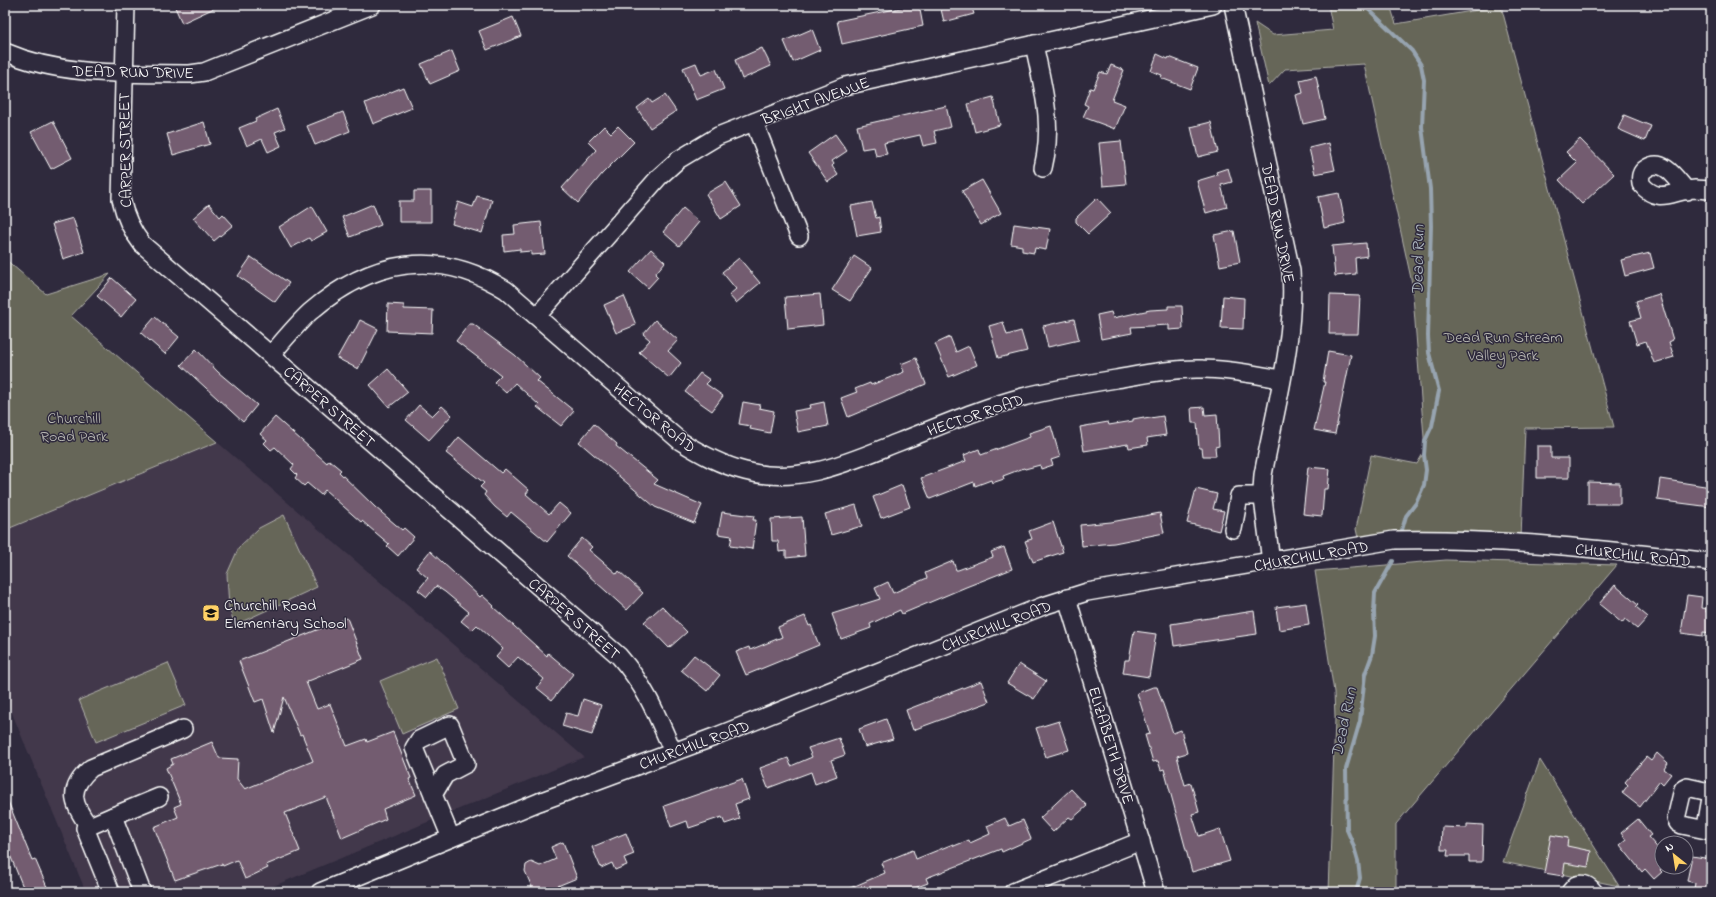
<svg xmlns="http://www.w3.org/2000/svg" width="1716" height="897" viewBox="0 0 1716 897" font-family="'Indie Flower',sans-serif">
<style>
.built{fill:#43394c}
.green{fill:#666658;stroke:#b2b2ac}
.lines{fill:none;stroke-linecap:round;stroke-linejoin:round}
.stream{stroke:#97a4b0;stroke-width:4}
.building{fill:#735c70;stroke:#fff}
.minor-casing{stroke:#fff;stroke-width:20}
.minor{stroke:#2f2a3d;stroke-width:17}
.labels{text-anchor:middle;stroke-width:3;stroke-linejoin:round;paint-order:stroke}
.street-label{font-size:16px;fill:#fff;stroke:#2f2a3d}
.park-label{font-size:16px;fill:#babab4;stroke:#2f2a3d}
.poi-label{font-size:16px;fill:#fff;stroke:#2f2a3d;text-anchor:start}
.water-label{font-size:17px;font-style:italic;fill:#b1bbc4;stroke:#2f2a3d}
</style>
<rect width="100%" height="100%" fill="#2f2a3d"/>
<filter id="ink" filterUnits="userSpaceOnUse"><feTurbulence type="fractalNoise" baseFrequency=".025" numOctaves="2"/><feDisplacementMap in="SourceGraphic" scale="8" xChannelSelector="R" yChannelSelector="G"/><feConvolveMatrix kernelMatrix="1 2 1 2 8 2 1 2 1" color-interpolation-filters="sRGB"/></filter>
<g filter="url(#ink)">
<path class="built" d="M217,442L584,757L259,892H86L5,696V530Z"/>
<g class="green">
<path d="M1328,5H1390L1396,24L1501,6L1614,427L1525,428L1521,539L1358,538L1356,529L1371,455L1417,464L1425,450L1412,283L1364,64L1285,69L1269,86L1255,23L1273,35L1333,30Z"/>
<path d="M5,259L46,294L110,274L71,316L217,442L5,530Z"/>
<path d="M284,515L317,587L235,625L229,608L227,574L239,547L259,528Z"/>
<path d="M1446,560L1617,565L1396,824V892H1329L1335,718L1334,692L1315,571Z"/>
<path d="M437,657L459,709L402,734L380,681Z"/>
<path d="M168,663L186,705L96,742L79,700Z"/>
<path d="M1540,760L1619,886L1503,862Z"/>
</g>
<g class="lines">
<g class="stream">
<path d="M1364,5L1412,51L1421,65L1424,80L1422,127L1430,189L1431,226L1428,336L1429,353L1439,391L1432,426L1425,441L1424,455L1426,470L1424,485L1416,503L1406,516L1402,530"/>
<path d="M1356,892L1360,878L1358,861L1353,844L1347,830L1346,769L1360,721L1365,674L1372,655L1375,636L1374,612L1375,593L1393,561"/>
</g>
</g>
<g class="building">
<path d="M174,5H221L182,23Z"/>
<path d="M915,5H919L923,26L842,44L837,21Z"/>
<path d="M940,5H971L974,14L944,22Z"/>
<path d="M513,17L521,36L487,50L479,31Z"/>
<path d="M812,29L820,50L793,62L784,41Z"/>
<path d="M762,48L771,66L742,79L735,60Z"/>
<path d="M452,51L460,71L430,84L421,64Z"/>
<path d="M1157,54L1168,59L1169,57L1198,68L1190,89L1161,78L1162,75L1151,71Z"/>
<path d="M696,63L701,75L716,69L724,89L696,100L683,68Z"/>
<path d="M1111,65L1124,70L1112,100L1125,105L1115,129L1083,117L1088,106L1084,104L1090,88L1093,89L1100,72L1107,74Z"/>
<path d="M1316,76L1325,119L1303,124L1296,95L1303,93L1300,80Z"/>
<path d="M403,87L412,108L373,124L365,103Z"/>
<path d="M665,95L676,111L650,128L637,108L649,99L652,103Z"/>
<path d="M993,97L1000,125L975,132L968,104Z"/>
<path d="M946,106L951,127L934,131L937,143L923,146L920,135L884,143L887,154L876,156L874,147L862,149L857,126Z"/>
<path d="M277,109L285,128L275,132L281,146L268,152L262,139L247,146L239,128L256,121L255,119Z"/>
<path d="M343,112L350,131L315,145L307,126Z"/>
<path d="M1624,115L1651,126L1645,141L1618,129Z"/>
<path d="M53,121L72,158L51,169L31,132Z"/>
<path d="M204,122L210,144L173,155L167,134Z"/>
<path d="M1211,122L1218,152L1198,157L1191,127Z"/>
<path d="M604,126L611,133L618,126L634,142L602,174L578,203L562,188L596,150L588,142Z"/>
<path d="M835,134L847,151L832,161L834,164L832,166L838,175L828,182L808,153Z"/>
<path d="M1580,139L1614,174L1582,204L1559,180L1577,163L1566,152Z"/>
<path d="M1121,141L1126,184L1103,186L1099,143Z"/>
<path d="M1329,143L1335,170L1315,174L1309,148Z"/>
<path d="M1228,168L1232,182L1221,185L1227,207L1206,213L1197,181L1217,175L1216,172Z"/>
<path d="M982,180L1001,213L981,225L962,191Z"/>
<path d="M726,182L741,206L721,219L706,194Z"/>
<path d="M414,191H431V222H399V201H414Z"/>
<path d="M1339,193L1345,223L1324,228L1318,197Z"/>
<path d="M477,196L492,200L482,233L452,224L458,202L473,207Z"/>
<path d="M1097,198L1111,213L1088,234L1076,222V218Z"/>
<path d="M872,202L876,218L879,217L881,232L857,236L851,206Z"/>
<path d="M209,204L220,217L223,214L233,225L214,241L193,218Z"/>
<path d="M373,204L381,225L350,237L342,217Z"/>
<path d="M312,206L327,232L311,241L309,238L291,248L279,227Z"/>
<path d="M683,208L699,222L679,246L663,232Z"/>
<path d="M73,218L84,252L63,259L52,224Z"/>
<path d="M541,222L545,254L531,255V251L520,252V249L504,251L503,235L515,234L514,225Z"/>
<path d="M1014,224L1050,229L1046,250L1035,248L1034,253L1022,251V246L1011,244Z"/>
<path d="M1234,231L1240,262L1220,266L1214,235Z"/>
<path d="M1366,243L1367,256L1355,258L1356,274L1335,276L1332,246Z"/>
<path d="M651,249L665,262L655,274L658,277L648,288L630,272Z"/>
<path d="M1650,253L1654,268L1625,276L1621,260Z"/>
<path d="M854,256L872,268L850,301L832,290Z"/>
<path d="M251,257L289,283L275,302L238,276Z"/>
<path d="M739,258L760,283L736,303L729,295L736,289L722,272Z"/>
<path d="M112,278L136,299L121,317L97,296Z"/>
<path d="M820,294L823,325L788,329L785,297Z"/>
<path d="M1659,294L1673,340L1669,342L1674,357L1654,363L1646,341L1637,344L1630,321L1641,318L1636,301Z"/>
<path d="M1330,295L1360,296L1358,334H1329Z"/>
<path d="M624,296L636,325L616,333L604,305Z"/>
<path d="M1223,296L1244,298L1243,329L1221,328Z"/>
<path d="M388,304L404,305V309L433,310L432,333L387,331Z"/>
<path d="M1168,306H1182L1183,329L1169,330V325L1131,327L1132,333L1101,339L1097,315L1111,312L1113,318L1150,310L1168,309Z"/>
<path d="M155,317L179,337L165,354L141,333Z"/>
<path d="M1074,319L1079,340L1048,347L1043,326Z"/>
<path d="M360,320L378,329L358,369L337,358L351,333L353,334Z"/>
<path d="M655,320L678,340L668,351L681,363L669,378L639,352L650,340L643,334Z"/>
<path d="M1003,322L1007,335L1021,331L1027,351L998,358L989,326Z"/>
<path d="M469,324H473L515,355L540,378L537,381L574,411L561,426L537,407L539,405L515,383L506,393L494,382L501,375L456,341Z"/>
<path d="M950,337L956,352L969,346L977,365L949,377L935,344Z"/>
<path d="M196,349L218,372L257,405L243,422L181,365Z"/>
<path d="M1328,351L1351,355L1335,434L1314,430L1325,382H1323Z"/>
<path d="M916,358L926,384L848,417L841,398L857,392L855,389L870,383L871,385L904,372L901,364Z"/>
<path d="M388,369L408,392L389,407L370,385Z"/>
<path d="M700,373L710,380L706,384L723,396L712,411L685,392Z"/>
<path d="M743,402L760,405L759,408L774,411L770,433L750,429L751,426L739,424Z"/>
<path d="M824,402L828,426L798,432L794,411L811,408L810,405Z"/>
<path d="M419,405L432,416L442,406L452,415L429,440L406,420Z"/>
<path d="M1204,407L1205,415L1217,414L1219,446L1215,447L1216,456H1203L1202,448H1199L1197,423H1192L1191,408Z"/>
<path d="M1163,416L1166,435L1147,438L1148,445L1129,448L1128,444L1084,451L1080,427L1108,422L1109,425L1133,421V419L1144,417V419Z"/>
<path d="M275,417L327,463L329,460L341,470L339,472L375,507L402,530L404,528L414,537L398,556L387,546L389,544L362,521L361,522L325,490L321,495L307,483L304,486L295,478L297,475L291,469L294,465L275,447L271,450L264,443L267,440L260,434Z"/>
<path d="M594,424L617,444L616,446L658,480L654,484L702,505L694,523L655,507L579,442Z"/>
<path d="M1051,426L1060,457L1051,460L1053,465L1041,469L1040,465L1025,469L1024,468L1003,476L1004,479L992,483L991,480L975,486L974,482L930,499L921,478L966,461L964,455L979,449L981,455L1030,437L1029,433Z"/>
<path d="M459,437L501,473L505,469L529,490L526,494L549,514L559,503L571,513L547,542L511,512L507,517L495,507L484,495L486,492L480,487L484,483L446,453Z"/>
<path d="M1537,446H1551V458H1569V478H1537Z"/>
<path d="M1308,467L1330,469L1328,489H1324L1322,516L1303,514Z"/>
<path d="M1660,479L1711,487V507L1657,500Z"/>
<path d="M1588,482L1620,483V504H1588Z"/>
<path d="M902,485L910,507L881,518L873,497Z"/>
<path d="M1196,489L1217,494L1213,509L1224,511L1219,531L1187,523Z"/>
<path d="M856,505L862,526L831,535L825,514Z"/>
<path d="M722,512L754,516L753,520H756L752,549L730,546L732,536L718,534Z"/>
<path d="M1160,513L1164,533L1114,543L1082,546L1080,525L1111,522Z"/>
<path d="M802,517L805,556L786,558V551L779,552L778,541H772L771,519Z"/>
<path d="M1053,522L1063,552L1033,562L1025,541L1032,539L1029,531Z"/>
<path d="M582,538L592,547L589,550L617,574L619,571L643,593L627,610L567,556Z"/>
<path d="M1004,547L1012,569L966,587L902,614L900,610L870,624L871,628L841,639L832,614L880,599L875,588L888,582L893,593L927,578L925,573L953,561L956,570H958L993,557L991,552Z"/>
<path d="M430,551L480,597L482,595L494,606L493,607L547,656L548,653L573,674L552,700L537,688L544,679L518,657L508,668L496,657L503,649L477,625L472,630L461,621L469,612L445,592L436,586L427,597L418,590L428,578L416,568Z"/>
<path d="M1615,585L1638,605L1636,607L1648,617L1637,629L1625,619L1622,623L1599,604Z"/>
<path d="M1687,595L1702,597L1701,608L1707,609L1706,612L1711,613V633L1703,632V636L1681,633Z"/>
<path d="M1306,603L1309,625L1279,630L1276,607Z"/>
<path d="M662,606L687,632L669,648L644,622Z"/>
<path d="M1254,611L1257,634L1174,646L1171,624Z"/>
<path d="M805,616L809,626L811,625L819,645L746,675L736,652L749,647L750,650L782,637L778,627Z"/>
<path d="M347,618L363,659L306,682L317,709L330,704L347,746L366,739L367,742L393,732L411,778L409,779L416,795L383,809L386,819L342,838L326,797L285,813L300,851L266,865L268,868L245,879L237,860L223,866L222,864L175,880L154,827L178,817L174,807L181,804L166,768L173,764L171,759L212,742L219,758L238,759L237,779L245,789L313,761L302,734L300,735L284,697L274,733L263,699L255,702L239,661Z"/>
<path d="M1134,631L1156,634L1149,677L1123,673L1125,660H1129Z"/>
<path d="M694,655L720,675L707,691L681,670Z"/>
<path d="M1019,664L1046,681L1034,699L1007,683Z"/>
<path d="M981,681L989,702L913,730L906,710Z"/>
<path d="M1153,687H1157L1173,733L1181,730L1187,753L1177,756L1185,785L1191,783L1199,812L1192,814L1199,836L1220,829L1230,861L1192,872L1164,769L1161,770L1158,761L1153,762L1145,735L1150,734L1137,693Z"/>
<path d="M583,699L601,705L592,735L562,726L566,713L578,716Z"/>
<path d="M886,719L893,739L865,747L859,729Z"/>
<path d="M1059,721L1069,750L1046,757L1036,728Z"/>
<path d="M839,738L845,755L831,760L837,776L815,784L811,772L768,788L760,768L788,758L791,766L812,757L808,748Z"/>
<path d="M1657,753L1668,763L1664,769L1671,774L1663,784L1660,781L1640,807L1622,793L1628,785L1625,782L1646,757L1651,761Z"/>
<path d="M742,779L749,799L735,804L740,819L725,824L722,817L689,828L687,821L671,827L664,806Z"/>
<path d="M1071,789L1087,806L1072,819L1069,817L1053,832L1040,818Z"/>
<path d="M5,794L32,860L35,859L47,887L34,892H25L8,850L5,851Z"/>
<path d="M1005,818L1009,826L1023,820L1031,839L1002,852L1001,849L926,878L928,883L904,892H841L885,873L881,863L913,850L916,859L953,844L954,846L969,840L970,843L990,834L987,826Z"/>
<path d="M1638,819L1651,835L1648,837L1662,853V868L1660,870L1662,872L1654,879L1645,869L1642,872L1620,845L1626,840L1621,833Z"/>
<path d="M1467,824L1483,825L1482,862H1469V856H1447L1448,850H1441L1442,827L1467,828Z"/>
<path d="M626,833L634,854L624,858L627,865L615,870L612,863L601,868L592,847Z"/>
<path d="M1551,835L1568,838L1567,846L1591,851L1588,867L1565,863L1563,876L1544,873Z"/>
<path d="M563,842L577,878L543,892H534L525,871L526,865L531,862L540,866L556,859L551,847Z"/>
<path d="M1692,856L1711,859V892L1694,889L1695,883L1687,881Z"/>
</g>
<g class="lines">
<defs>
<g id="minor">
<path d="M126,5L121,199C125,217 131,230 142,244L619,656C646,687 657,715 673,752"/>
<path d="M1233,5L1291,271C1296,338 1275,409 1263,475L1262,491L1271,562"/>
<path d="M1034,44C1043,89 1054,123 1043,168"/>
<path d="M5,52C63,77 127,73 190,74L204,72L372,5"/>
<path d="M754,122L799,236"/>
<path d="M1687,191C1677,180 1664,157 1647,168C1640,172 1640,177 1641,184C1659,206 1673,190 1695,189C1700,189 1706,190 1711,190"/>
<path d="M537,316L659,177L678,160L718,136L845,86L1213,5"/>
<path d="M271,355C283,341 296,325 310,312C370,260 437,247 506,290L680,441C701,454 721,465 745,471C799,486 851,461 899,442C940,426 981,408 1023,397C1054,389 1085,384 1116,379C1145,374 1174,368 1203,369C1229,369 1256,375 1281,379"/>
<path d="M1233,529L1239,496H1263"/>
<path d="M1067,598L1156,892"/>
<path d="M433,795L445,775L466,764L450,725L419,740L414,748L451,838"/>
<path d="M1711,796L1709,792L1687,787L1683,789L1676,819L1678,823L1682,825L1711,831"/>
<path d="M1711,798L1707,821L1711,829"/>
<path d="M113,816L159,797"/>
<path d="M89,826C72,804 67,789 91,768L183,729"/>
<path d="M111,892L85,828L113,816L142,892"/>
<path d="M320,892L539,802L717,736L1043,606L1087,592L1394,540C1499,538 1606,549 1711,562"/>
<path d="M1013,892L1141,841"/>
<path d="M1570,892L1576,885C1585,883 1588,885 1594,892"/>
</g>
</defs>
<use href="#minor" class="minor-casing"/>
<use href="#minor" class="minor"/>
</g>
</g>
<defs>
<symbol id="school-square" viewBox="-11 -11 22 22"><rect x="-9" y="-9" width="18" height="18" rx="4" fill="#ffd166" stroke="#2f2a3d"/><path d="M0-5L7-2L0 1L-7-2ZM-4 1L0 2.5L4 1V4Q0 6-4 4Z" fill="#111"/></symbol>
</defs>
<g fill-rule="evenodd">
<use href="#school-square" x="201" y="603" width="20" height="20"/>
</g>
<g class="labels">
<g class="street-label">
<text transform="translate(133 71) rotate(1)" y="6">DEAD RUN DRIVE</text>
<text transform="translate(815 100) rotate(-20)" y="6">BRIGHT AVENUE</text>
<text transform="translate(124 150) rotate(-91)" y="6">CARPER STREET</text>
<text transform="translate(1279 223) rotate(79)" y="6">DEAD RUN DRIVE</text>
<text transform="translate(330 406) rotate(41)" y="6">CARPER STREET</text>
<text transform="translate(975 414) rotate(-19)" y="6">HECTOR ROAD</text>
<text transform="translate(655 417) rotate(39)" y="6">HECTOR ROAD</text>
<text transform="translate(1633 554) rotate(6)" y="6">CHURCHILL ROAD</text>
<text transform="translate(1311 555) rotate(-10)" y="6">CHURCHILL ROAD</text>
<text transform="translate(575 618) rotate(41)" y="6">CARPER STREET</text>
<text transform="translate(996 625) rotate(-21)" y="6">CHURCHILL ROAD</text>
<text transform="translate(694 744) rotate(-20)" y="6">CHURCHILL ROAD</text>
<text transform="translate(1112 745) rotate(73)" y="6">ELIZABETH DRIVE</text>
</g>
<g class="park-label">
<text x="1503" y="342">Dead Run Stream<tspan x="1503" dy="18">Valley Park</tspan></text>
<text x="74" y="423">Churchill<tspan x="74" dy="18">Road Park</tspan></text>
</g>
<g class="poi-label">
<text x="224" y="610">Churchill Road<tspan x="224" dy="18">Elementary School</tspan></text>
</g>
<g class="water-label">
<text transform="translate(1417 260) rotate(-89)" y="6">Dead Run</text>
<text transform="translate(1343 722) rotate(-78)" y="6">Dead Run</text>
</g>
</g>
<rect width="1716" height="897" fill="none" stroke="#2f2a3d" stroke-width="20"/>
<rect x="10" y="10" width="1696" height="877" fill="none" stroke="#fff" stroke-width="1.5" filter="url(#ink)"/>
<g transform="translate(1674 855) rotate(330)"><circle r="19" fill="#2f2a3d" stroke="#827f8b"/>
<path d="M0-3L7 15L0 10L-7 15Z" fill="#ffd166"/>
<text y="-6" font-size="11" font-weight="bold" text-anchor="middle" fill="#ffffff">N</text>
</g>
</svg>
